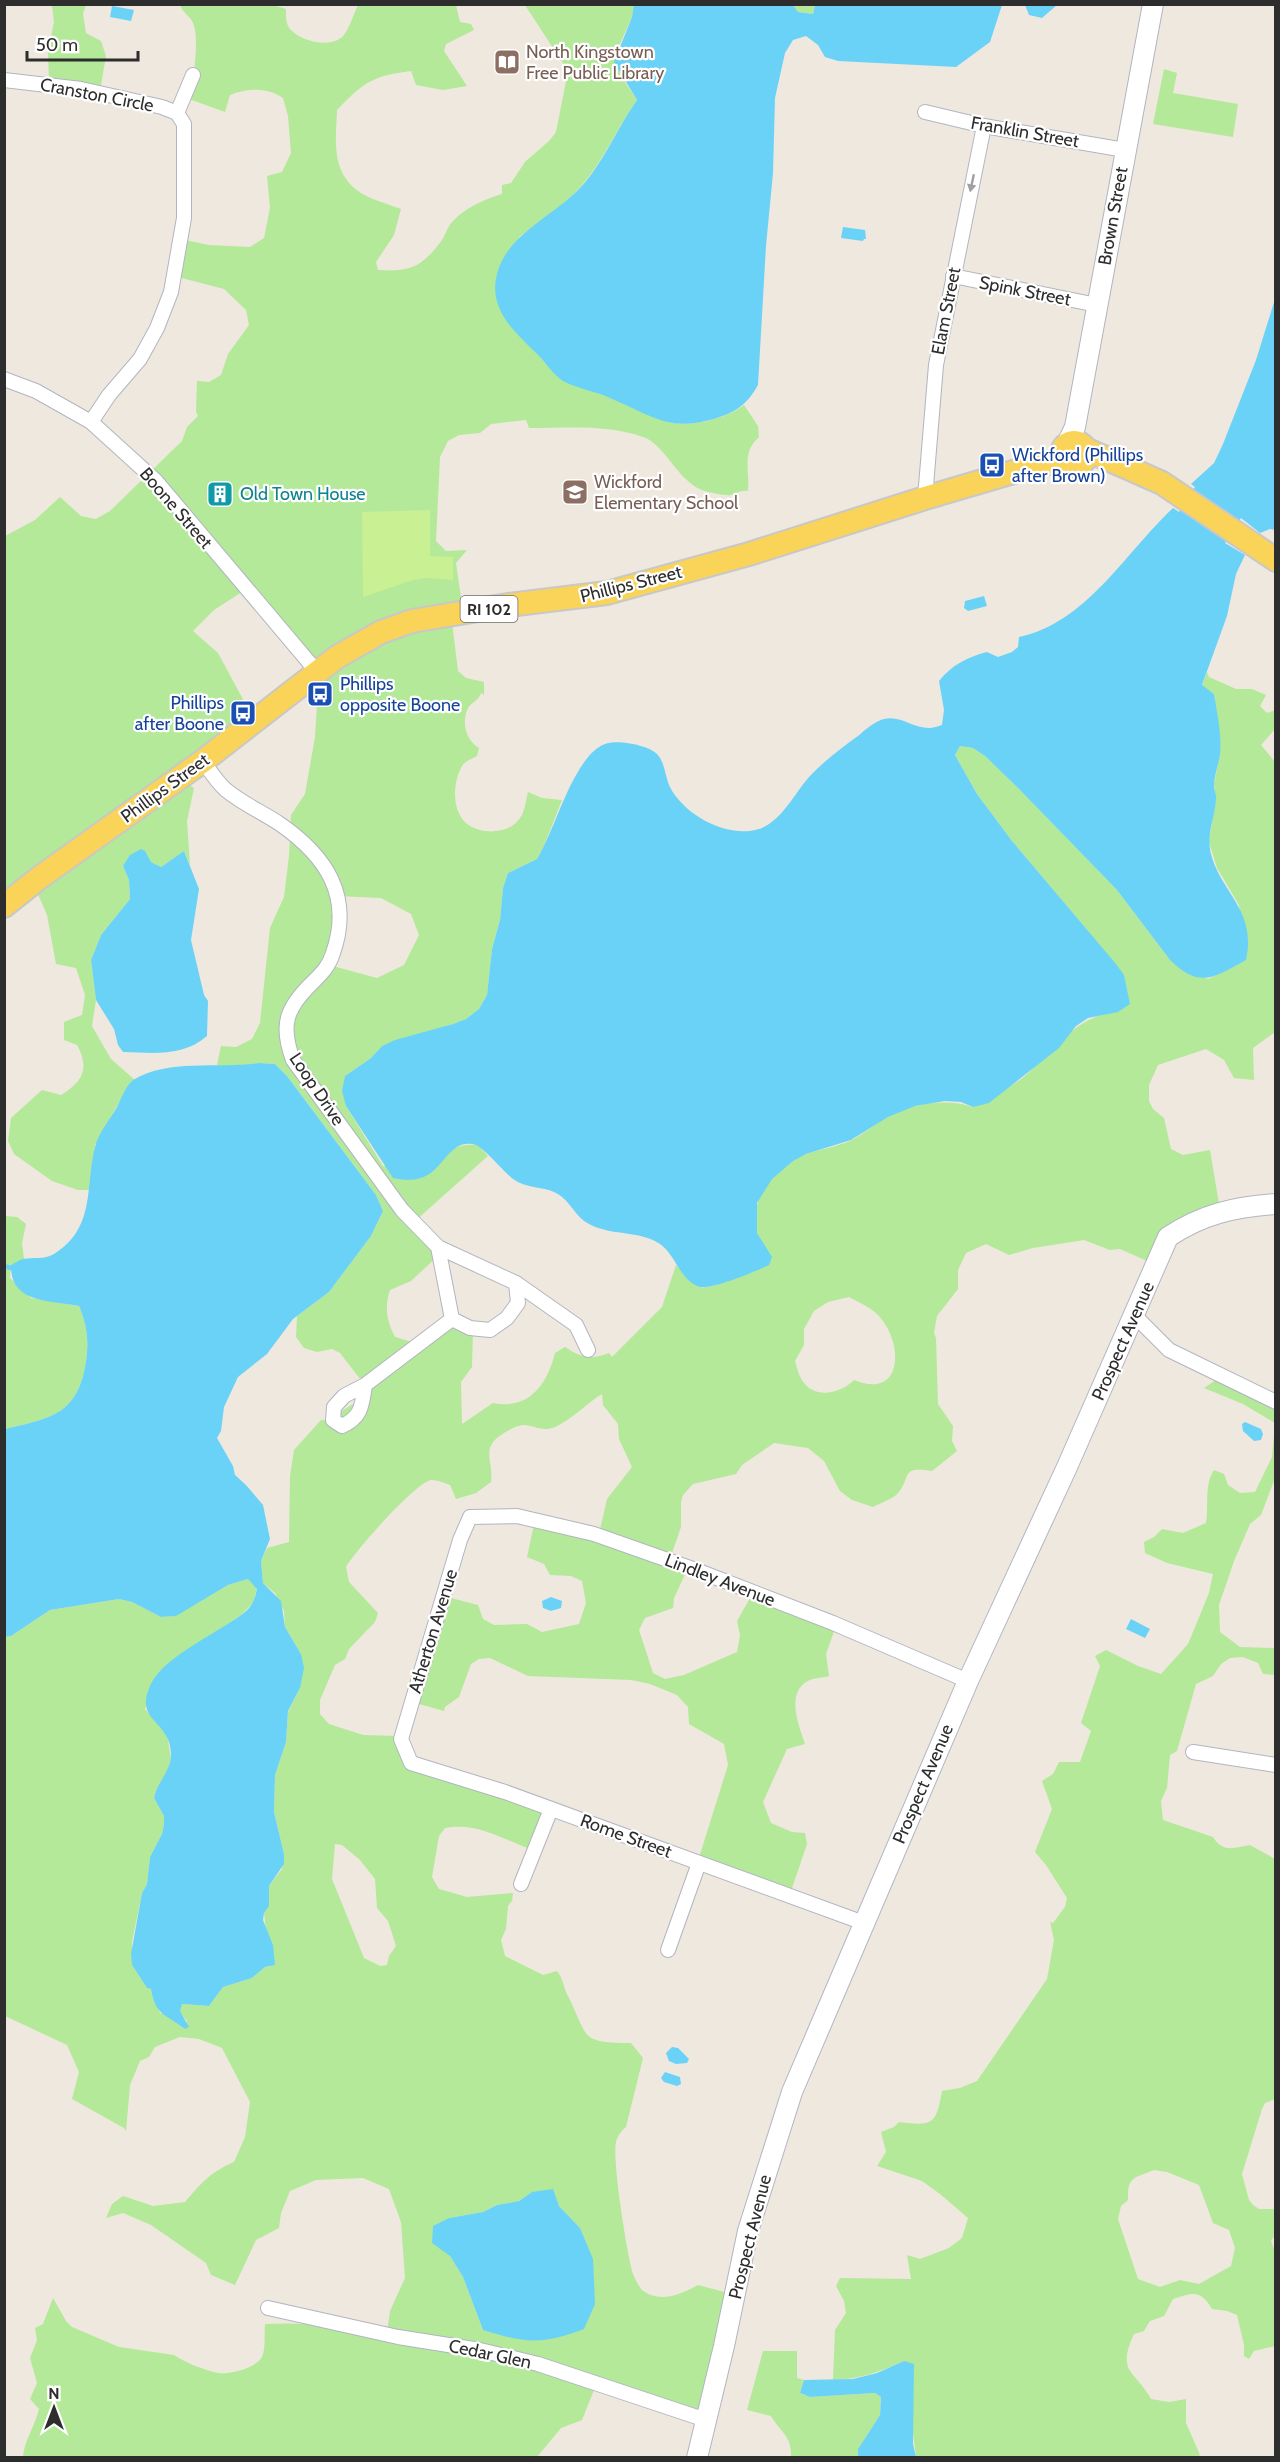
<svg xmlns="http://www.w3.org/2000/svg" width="1280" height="2462" viewBox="0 0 1280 2462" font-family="Cabin,sans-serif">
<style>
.green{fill:#b3e998;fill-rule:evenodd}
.pitch{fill:#c9f093}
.water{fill:#6bd2f7}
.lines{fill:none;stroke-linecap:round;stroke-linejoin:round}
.stream{stroke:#6bd2f7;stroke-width:4.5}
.street-casing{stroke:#b2b5c1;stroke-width:16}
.secondary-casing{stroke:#b2b5c1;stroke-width:22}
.primary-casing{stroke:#c8c8c8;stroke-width:26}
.street{stroke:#fff;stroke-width:14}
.secondary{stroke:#fff;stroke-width:20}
.primary{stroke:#fad458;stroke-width:22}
.oneway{fill:#a0a0a0}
.labels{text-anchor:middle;stroke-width:4.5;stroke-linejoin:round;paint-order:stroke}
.shield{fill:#fff;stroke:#6c6c6c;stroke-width:1.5}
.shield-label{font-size:16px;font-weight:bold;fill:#2d2d2d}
.education-label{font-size:18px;fill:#785e54;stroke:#fff;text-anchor:start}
.street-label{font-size:18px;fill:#2d2d2d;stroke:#fff}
.transit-label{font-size:18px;fill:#164399;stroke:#fff;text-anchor:start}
.culture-label{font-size:18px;fill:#0d838f;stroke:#fff;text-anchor:start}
</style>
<rect width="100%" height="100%" fill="#efe8de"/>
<g class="green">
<path d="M52,5H86L83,14L86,33L101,41L106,56L100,91L49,82L48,51L54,22Z"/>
<path d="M180,5H273L286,9C286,16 285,25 292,31C304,42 332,49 344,35C350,27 354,13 358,5H456L460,22L471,24L474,30L446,44L444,51L467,86L443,90L416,85L411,71C372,76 364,82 337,110C336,141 330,173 361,193C372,200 388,204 401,209L394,235L376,262L378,270C411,272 422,267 442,240C446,234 447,227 453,221C465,208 485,199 502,194V185L511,183L525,162L550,140L556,132L568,71L525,5H634L632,17L619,46L621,76L637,100C619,125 606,155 587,179C569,202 543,220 519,237L541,358C561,382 581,386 609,397C649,413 669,433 714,419C725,416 735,412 744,405L758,426L759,437C741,453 750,470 748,491C740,490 737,494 731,495C725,496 714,493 708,492C678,485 667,445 643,437C607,424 566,428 529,428L526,420L491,424L480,433L459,435L448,441L440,457L436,541L446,551L467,550L456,563L463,611L451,614L458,671L466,678L484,682V695L481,693C479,700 472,702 468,708C461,722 466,741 479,748L477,756C472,759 465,761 462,766C453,782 451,809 466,823C480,835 509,835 520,818C525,812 526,799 528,792L542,798L562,800L544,846L537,859L508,873L503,888L500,920L492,949L487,995L479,1009L466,1019L453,1024L382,1046L371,1058L345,1076L346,1106L383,1166L432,1172C449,1153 451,1143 478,1145L488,1156L415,1221L440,1254L411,1281L390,1290C384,1307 387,1322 395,1337L426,1346L453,1321L473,1329L472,1367L461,1382L462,1424L493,1403C529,1410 547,1385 555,1353L565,1347C582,1358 591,1360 609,1353L612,1357L662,1307L676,1265L702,1288L716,1285L755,1271L771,1257C767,1250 760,1241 757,1233C747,1200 776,1165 806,1154C821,1149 836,1147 850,1141C864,1134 875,1124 889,1116C914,1103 946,1098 973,1107C990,1097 1011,1088 1026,1075C1050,1054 1070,1024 1102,1015L1086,929L1012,841L977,794L955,755L960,746L973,748L985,756L1019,789L1117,890L1170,960L1208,979L1246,960L1239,905L1217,868L1209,842L1216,798L1214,784L1220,754L1214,694L1202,686L1207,672L1209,677L1236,689H1252L1266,695L1260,706L1267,713L1275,710V729L1261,745L1275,762V1032L1253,1048L1254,1080L1234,1078L1224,1060L1206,1049L1158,1065L1149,1085V1101L1153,1109L1164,1118L1171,1149L1183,1155L1210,1150L1220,1210L1201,1216L1154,1264L1120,1249L1110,1250L1084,1240L1033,1248L1009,1255L986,1244L966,1253L958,1270V1289L937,1316L934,1333L936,1338L938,1404L953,1426L952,1441L957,1451L932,1471C899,1466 912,1477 898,1493C893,1499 880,1503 873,1507L852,1500L840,1491L824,1461L808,1448L774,1443L742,1465L736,1474L693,1484L683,1495L681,1502V1527L670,1559L688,1568L674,1598L673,1608L645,1618L639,1630L653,1673L665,1679L684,1675L737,1652L740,1635L737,1621L753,1593L836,1626L826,1654L829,1676C822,1678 811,1678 806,1682C786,1695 799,1726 805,1744L787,1749L763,1802L771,1823L792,1832L805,1833L807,1844L790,1894L698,1861L728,1765L724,1744L689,1724L688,1707L677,1695L650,1684L631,1680L528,1676L490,1658L479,1659L471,1664L459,1697L445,1707L444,1711L412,1702L443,1598H451L478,1605L483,1619L494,1625L527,1624L542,1632L579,1624L586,1603L582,1581L571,1576L550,1575L544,1564L527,1557L535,1520L599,1534L607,1499L632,1467L619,1439L618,1424L603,1405L602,1394C587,1403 568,1423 552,1428C542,1431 534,1426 525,1425C517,1425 511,1429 504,1433C479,1448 494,1460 491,1482L476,1493L456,1499L450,1485C445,1483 437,1480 431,1480C416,1482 355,1551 346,1567L349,1582L378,1613L375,1622L349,1649L345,1659L335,1665L320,1700V1714L329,1724L363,1735L398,1736L411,1762L545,1806L531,1849C501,1839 478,1822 445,1828L439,1836L432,1877L439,1889L467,1897L513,1893L512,1901L508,1906L506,1929L501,1940L505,1956L543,1975L557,1971C564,1980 563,1987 568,1996C589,2038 579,2043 631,2043L643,2058L626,2127C621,2131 618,2135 616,2142C612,2160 627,2254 633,2274C635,2279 639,2287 642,2290C660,2304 682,2294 698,2285L732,2294L706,2413L596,2385L582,2420L561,2428L537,2457H23C24,2441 35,2426 39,2409L30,2399L37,2383L30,2358L37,2340L35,2328L43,2324L53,2298L66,2321L72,2327L119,2347L174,2355C186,2363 204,2370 218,2373C230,2375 256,2368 262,2357C266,2348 264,2334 265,2324C306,2322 346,2326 387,2333L390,2311L405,2278L401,2222L389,2189L363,2178L316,2180L290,2191L281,2213L279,2228L256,2240L235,2285L211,2275L206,2263L151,2225L123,2213L106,2218L112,2204L123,2196L153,2206L185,2202C201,2183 212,2171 234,2162L245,2137L250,2102L222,2048L199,2039L180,2037L155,2047L149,2057L140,2061L130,2085L126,2131L124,2128L72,2099L79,2072L67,2045L5,2016V1637L11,1636L50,1610L119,1599L132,1602L161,1617L175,1616L228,1585L248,1579L257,1588L253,1603L241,1615L173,1661L156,1676L145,1709L167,1735L171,1759L168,1770L156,1791L154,1798L164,1816V1824L162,1834L150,1857L147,1884L142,1893L132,1942V1965L147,1988L151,1989L160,2013L167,2015L185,2029L187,2021L179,2011L182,2004L209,2006L223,1987L252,1978L265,1967L271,1966L273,1945L266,1931L264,1912L269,1906V1886L282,1869L284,1854L274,1812L275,1775L286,1742L288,1712L300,1688L301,1654L285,1627L284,1611L275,1593L263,1583L261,1561L267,1548L289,1542L290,1476L294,1450L321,1420H328L359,1400L364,1384L340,1353L332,1349L317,1352L304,1348L296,1337L297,1316L329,1292L371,1236L383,1211L376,1195L287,1076L275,1064L259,1063L235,1067L217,1065L221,1046L236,1047L252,1039L260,1023L270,928L284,897L289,856L291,815L305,794L315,737L318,689L310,677L316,671L242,592L214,610L193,631L218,653L252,716L186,783L194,788L187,821L190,865L184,851L161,867L151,862L123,866L129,880L130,899L101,935L91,960L96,1000L92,1026L111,1059L135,1080L131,1081L95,1145L90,1190H78L52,1181L14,1154L8,1141L11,1118L42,1090L61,1095C83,1082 90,1068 77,1045L64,1040V1022L82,1015L85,995L76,968L56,964L47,915L37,892L5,915V536L35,520L60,497L81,516L96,519L110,511L182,441L187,427L198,416L196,412L197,381L209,382L221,375L228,354L249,325L246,310L224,289L174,276L180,239L209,245L250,247L264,238L270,208L267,176L282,172L291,153L288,116L283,98C267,87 247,88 230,95L225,112L189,99C193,83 200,39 193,23C190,16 183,13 180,5ZM337,896L381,898L411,914L419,935L404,965L377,978L329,965ZM849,1297C862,1304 875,1309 883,1321C904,1350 900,1399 854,1380C842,1393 816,1399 804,1383C799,1377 797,1368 795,1361L804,1345V1329L814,1311L828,1302ZM335,1844L342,1845L360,1860L375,1879L377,1908L388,1921L396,1946L389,1956L387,1965L380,1966L364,1958L332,1879ZM532,2192L559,2206L580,2228L594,2303L483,2330L463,2277L450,2256L449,2218L483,2212L497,2205L519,2201Z"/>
<path d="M793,5H815L813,14L798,12Z"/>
<path d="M1164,69L1177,73L1173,93L1238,104L1233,137L1153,124Z"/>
<path d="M5,1216L17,1217L26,1224L22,1243L24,1259L11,1265L10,1278L31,1298L79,1306C87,1325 89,1341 86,1361C78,1415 51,1418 5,1429Z"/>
<path d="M1216,1380L1275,1407V1478L1261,1515L1250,1524L1234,1561L1219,1605L1220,1632L1240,1647L1275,1648V1675L1263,1674L1258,1663L1243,1657L1230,1658L1221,1664L1213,1676L1196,1684L1177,1751L1170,1755L1167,1788L1161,1801L1163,1820L1213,1837C1223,1853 1234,1848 1250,1845L1275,1859V2099L1265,2103L1262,2109L1242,2174L1249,2200L1253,2205L1259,2209H1275V2235L1271,2241L1276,2254L1275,2346L1254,2351L1249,2359L1244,2356V2345L1237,2315L1227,2311L1212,2309C1200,2289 1193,2293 1173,2299L1164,2316L1150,2321L1144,2331L1134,2334C1116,2373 1135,2370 1151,2399L1169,2402L1186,2399V2423L1200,2455L1197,2457H916L904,2361C880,2372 859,2379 833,2380L835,2330L846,2313L844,2301L836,2286L840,2278L911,2279L907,2255L920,2259L949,2248L962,2238L968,2218L940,2194L922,2181L877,2166L886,2152L881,2132L894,2127L899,2122C933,2126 936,2125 942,2091L960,2088L977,2081L1047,1979L1054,1940L1050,1922L1053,1923L1065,1907L1067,1898L1046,1865L1035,1852L1052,1809L1042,1781L1053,1774L1059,1762H1080L1091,1731L1081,1723L1100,1666L1095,1656L1106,1650L1138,1666L1161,1674L1188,1644L1209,1593L1213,1574L1167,1563L1145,1553L1144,1542L1154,1537L1162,1529L1183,1533L1206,1523C1209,1505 1204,1485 1214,1470L1224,1474L1228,1485L1240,1493L1255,1492L1272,1457L1275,1423L1243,1404L1204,1388ZM1154,2170L1167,2172L1199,2185L1213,2223L1229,2230L1235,2248L1231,2266L1199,2284L1180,2280L1160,2287L1138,2279L1118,2219L1121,2206L1128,2200C1127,2176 1135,2178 1154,2170Z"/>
<path d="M763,2351H797V2378L804,2380L800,2393L810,2397L875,2393L881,2397L880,2415L858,2449V2457H791C792,2436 781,2433 771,2416L747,2410Z"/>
</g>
<path class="pitch" d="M430,510V556L453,557V580L426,578L413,580L363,597L362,512Z"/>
<g class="water">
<path d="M634,4L793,5L798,12L813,14L815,5H1002L990,42L956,67L838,61L825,57L818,45L806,36L793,40L785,53L775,98L773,173L766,246L758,385C748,403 737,412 717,418C669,433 653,416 610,398C595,391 578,389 563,381C554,375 548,366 541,358C519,335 487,312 497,274C507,235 550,218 577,191C601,168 617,128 637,100L614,62L632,17Z"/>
<path d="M1025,5V4L1057,5L1042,18L1029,15Z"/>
<path d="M112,6L134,10L131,21L110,17Z"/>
<path d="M843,227L865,230L866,239H864L863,241L841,238Z"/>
<path d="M1275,299V530L1270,529L1260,533L1241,518L1225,543L1245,555L1236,574L1227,616L1202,685L1214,694C1217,713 1222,735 1220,754C1219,764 1214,775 1214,786C1214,790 1217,795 1216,799C1215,818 1206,834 1211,854C1221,893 1257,910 1246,960C1213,978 1200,989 1170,960L1117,890L1019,789L985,756L973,748L960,746L955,755L977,794L1012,841L1116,964L1124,975L1130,1004L1118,1012L1088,1018L1076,1026L1059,1048L989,1103L973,1107L961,1102L945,1101L915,1106L888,1117L851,1140L806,1154L793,1161L772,1179L757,1203V1233L772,1257L769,1265C757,1271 711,1290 700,1287C680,1281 676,1255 660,1244C639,1230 611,1236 589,1224C575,1217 570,1200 556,1193C543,1186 527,1189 513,1179C504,1172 484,1148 476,1145C454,1138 446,1161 432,1172C421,1181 407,1181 393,1178L346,1106L342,1091L345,1076L371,1058L382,1046L395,1040L453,1024L466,1019L479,1009L487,995L492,949L500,920L503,888L508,873L537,859C555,828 563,792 585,761C590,754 597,747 605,744C617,739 648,745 657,754C665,762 665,777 670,787C684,815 728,839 759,829C782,821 794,794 809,777C824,761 840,749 858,736C865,730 875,721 884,719C900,715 913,728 929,728C933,728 938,726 942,725L944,710L939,681C952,665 967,657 987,652L998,657L1012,652L1018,647L1019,637C1086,623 1125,553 1173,508L1179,512L1195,487L1191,484L1214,463L1223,444L1256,360Z"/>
<path d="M984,596L987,606L968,611L964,608L965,601Z"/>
<path d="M141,849L145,851L151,862L161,867L184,851L199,889L191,940L204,995L208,1001L207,1036C183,1057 153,1053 123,1052L118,1045L114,1029L96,1000L91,960L101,935L130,899L129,880L123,866L130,855Z"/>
<path d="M259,1063L275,1064L287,1076L376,1195L383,1211L371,1236L329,1292L293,1319L267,1354L238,1377L224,1407L221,1431L217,1438L233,1466L235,1475L246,1485L263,1505L270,1539L261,1561L263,1583L281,1601L285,1627L301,1654L304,1668L300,1688L288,1711L286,1742L275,1775L274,1812L284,1854V1864L269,1886V1906L264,1913L263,1920L273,1945L275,1965L265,1967L252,1978L223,1987L209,2006L182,2004L180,2011L189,2027L185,2029C164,2013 156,2016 151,1989L147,1988L132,1965L131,1954L142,1893L147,1884L150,1857L162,1834L164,1824V1816L154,1798C157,1782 171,1771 171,1755C171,1718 131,1723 152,1682C164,1659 208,1637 229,1623C237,1618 249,1611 253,1602C255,1598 256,1593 257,1589L248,1579L228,1585L176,1616L161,1617L132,1602L119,1599L50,1610L11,1636L5,1637V1429C51,1418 78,1415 86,1361C89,1341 87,1325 79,1306C50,1300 10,1304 11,1265C15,1263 19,1260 23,1259C34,1257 44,1260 54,1254C96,1228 85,1187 95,1147C98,1134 110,1119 117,1107C121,1099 126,1085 133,1080C168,1058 220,1069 259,1063Z"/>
<path d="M1245,1422L1261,1429L1263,1434L1261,1440L1254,1441L1243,1431L1242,1424Z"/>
<path d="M551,1597L562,1601L561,1608L551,1611L543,1608L542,1601Z"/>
<path d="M1131,1619L1150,1629L1145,1638L1126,1629Z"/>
<path d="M672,2047L678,2048L689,2059L687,2063L676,2064L669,2061L666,2053Z"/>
<path d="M665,2072L680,2077L681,2084L677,2086L664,2082L661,2078Z"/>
<path d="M553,2189L559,2206L580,2228L593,2259L595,2304L584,2329C542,2345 525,2343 483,2330L463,2277L450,2256L432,2243L433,2226L449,2218L483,2212L497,2205L519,2201L532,2192Z"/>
<path d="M904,2361L914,2364L913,2444L916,2457H858V2449L880,2415L881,2397L875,2393L810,2397L800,2393L804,2380L853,2379L877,2373Z"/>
</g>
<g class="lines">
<path class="stream" d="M4,1266L11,1268"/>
<defs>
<g id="street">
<path d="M4,80L81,89L162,107L177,113L184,124V218L171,292L157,328L140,359L109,395L91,422"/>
<path d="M925,112L984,126L1125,150"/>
<path d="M177,113L193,75"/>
<path d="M953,276L1097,305"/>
<path d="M4,379L36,391L91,422L156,481L318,673"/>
<path d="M925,498L936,365L984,126"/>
<path d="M203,761C210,771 217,782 226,790C243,804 262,812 280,824C326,856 353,896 333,953C329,966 323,972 313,982C286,1008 280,1025 293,1060L402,1210L438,1247L516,1283L518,1303L507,1318L490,1330L470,1328L452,1319L438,1247"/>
<path d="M516,1283L576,1325L588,1350"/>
<path d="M1134,1315L1169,1350L1276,1402"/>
<path d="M365,1385C362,1405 362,1417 342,1426L333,1420L334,1407L344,1396L365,1385L452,1319"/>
<path d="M1193,1752L1276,1765"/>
<path d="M521,1884L551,1809"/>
<path d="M864,1923L505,1792L411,1763L401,1739L460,1540L470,1517L517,1516L594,1534L696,1570L833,1623L968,1681"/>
<path d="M668,1950L699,1863"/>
<path d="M268,2308L398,2337L480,2350L538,2364L706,2420"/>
</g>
<g id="secondary">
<path d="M1067,444L1075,427L1153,4"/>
<path d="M697,2458L724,2346L748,2231L792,2092L968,1681L1067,1467L1168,1237C1203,1214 1234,1207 1276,1204"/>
</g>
<g id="primary">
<circle cx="1074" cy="454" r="12"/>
<path d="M1085,449L1162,483L1276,560"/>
<path d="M4,906L39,878L203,761L337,657L381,632L412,621L508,605L607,593L749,554L925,498L1037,465L1064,461"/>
</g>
</defs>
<use href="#street" class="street-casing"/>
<use href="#secondary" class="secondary-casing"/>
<use href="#primary" class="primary-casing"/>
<use href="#street" class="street"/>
<use href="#secondary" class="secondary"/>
<use href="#primary" class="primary"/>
</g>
<defs><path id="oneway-solid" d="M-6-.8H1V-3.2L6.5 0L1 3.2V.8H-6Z" transform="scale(1.5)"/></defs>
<use class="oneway" href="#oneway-solid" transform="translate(972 183) rotate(102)"/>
<defs>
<symbol id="library-square" viewBox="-11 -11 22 22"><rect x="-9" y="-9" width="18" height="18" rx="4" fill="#8d6e63" stroke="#fff"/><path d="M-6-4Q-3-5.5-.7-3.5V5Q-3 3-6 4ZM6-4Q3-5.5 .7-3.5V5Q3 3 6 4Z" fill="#fff"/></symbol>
<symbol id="bus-square" viewBox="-11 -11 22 22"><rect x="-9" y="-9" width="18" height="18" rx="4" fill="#1a4fb4" stroke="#fff"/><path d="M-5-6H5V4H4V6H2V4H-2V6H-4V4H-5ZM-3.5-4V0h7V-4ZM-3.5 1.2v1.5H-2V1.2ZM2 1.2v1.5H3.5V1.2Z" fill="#fff"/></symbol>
<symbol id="school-square" viewBox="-11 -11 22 22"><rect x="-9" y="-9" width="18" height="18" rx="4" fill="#8d6e63" stroke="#fff"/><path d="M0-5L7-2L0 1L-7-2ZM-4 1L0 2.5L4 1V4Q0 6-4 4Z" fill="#fff"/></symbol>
<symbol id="building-square" viewBox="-11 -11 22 22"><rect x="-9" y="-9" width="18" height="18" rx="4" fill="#0f9aa8" stroke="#fff"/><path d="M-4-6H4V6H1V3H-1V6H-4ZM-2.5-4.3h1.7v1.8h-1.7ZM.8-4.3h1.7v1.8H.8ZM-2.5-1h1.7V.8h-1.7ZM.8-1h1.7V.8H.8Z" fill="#fff"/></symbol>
</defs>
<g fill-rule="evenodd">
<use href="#library-square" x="492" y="47" width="30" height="30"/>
<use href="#bus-square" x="977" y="450" width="30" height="30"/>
<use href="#school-square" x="560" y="477" width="30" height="30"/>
<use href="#building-square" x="205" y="479" width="30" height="30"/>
<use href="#bus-square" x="305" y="679" width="30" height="30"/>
<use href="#bus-square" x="228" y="698" width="30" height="30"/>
</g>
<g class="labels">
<rect class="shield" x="460.5" y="596" width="57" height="26" rx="4.5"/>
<g class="shield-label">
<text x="489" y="615">RI 102</text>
</g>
<g class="education-label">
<text x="526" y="58">North Kingstown<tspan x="526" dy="21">Free Public Library</tspan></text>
<text x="594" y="488">Wickford<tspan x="594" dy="21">Elementary School</tspan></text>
</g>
<g class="street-label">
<text transform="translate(97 95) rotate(11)" y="6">Cranston Circle</text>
<text transform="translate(1025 132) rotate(10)" y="6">Franklin Street</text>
<text transform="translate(1113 216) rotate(-80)" y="6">Brown Street</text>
<text transform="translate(1025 291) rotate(11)" y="6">Spink Street</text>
<text transform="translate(946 311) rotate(-79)" y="6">Elam Street</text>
<text transform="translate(176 508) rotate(49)" y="6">Boone Street</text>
<text transform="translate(631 584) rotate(-14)" y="6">Phillips Street</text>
<text transform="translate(165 788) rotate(-36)" y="6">Phillips Street</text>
<text transform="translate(317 1089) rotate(56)" y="6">Loop Drive</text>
<text transform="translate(1123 1341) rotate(-66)" y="6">Prospect Avenue</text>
<text transform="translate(720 1580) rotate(21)" y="6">Lindley Avenue</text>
<text transform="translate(433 1631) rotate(-73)" y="6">Atherton Avenue</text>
<text transform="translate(923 1784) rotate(-67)" y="6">Prospect Avenue</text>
<text transform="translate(626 1836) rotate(20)" y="6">Rome Street</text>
<text transform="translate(750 2237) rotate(-76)" y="6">Prospect Avenue</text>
<text transform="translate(490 2354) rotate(12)" y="6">Cedar Glen</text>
</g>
<g class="transit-label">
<text x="1012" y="461">Wickford (Phillips<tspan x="1012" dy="21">after Brown)</tspan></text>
<text x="340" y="690">Phillips<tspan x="340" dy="21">opposite Boone</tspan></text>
<text x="224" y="709" text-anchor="end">Phillips<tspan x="224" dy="21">after Boone</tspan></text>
</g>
<g class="culture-label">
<text x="240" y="500">Old Town House</text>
</g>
</g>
<rect width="1280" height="2462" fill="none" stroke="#2d2d2d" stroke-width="12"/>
<g transform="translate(54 2408)" stroke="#ffffff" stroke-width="4.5" paint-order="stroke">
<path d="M0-4.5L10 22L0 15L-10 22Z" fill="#2d2d2d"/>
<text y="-9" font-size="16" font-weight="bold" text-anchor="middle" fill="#2d2d2d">N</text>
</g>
<path d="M27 51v9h111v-9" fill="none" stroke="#2d2d2d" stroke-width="3"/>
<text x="36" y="51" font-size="18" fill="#2d2d2d" stroke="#ffffff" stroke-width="4.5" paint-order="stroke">50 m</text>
</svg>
